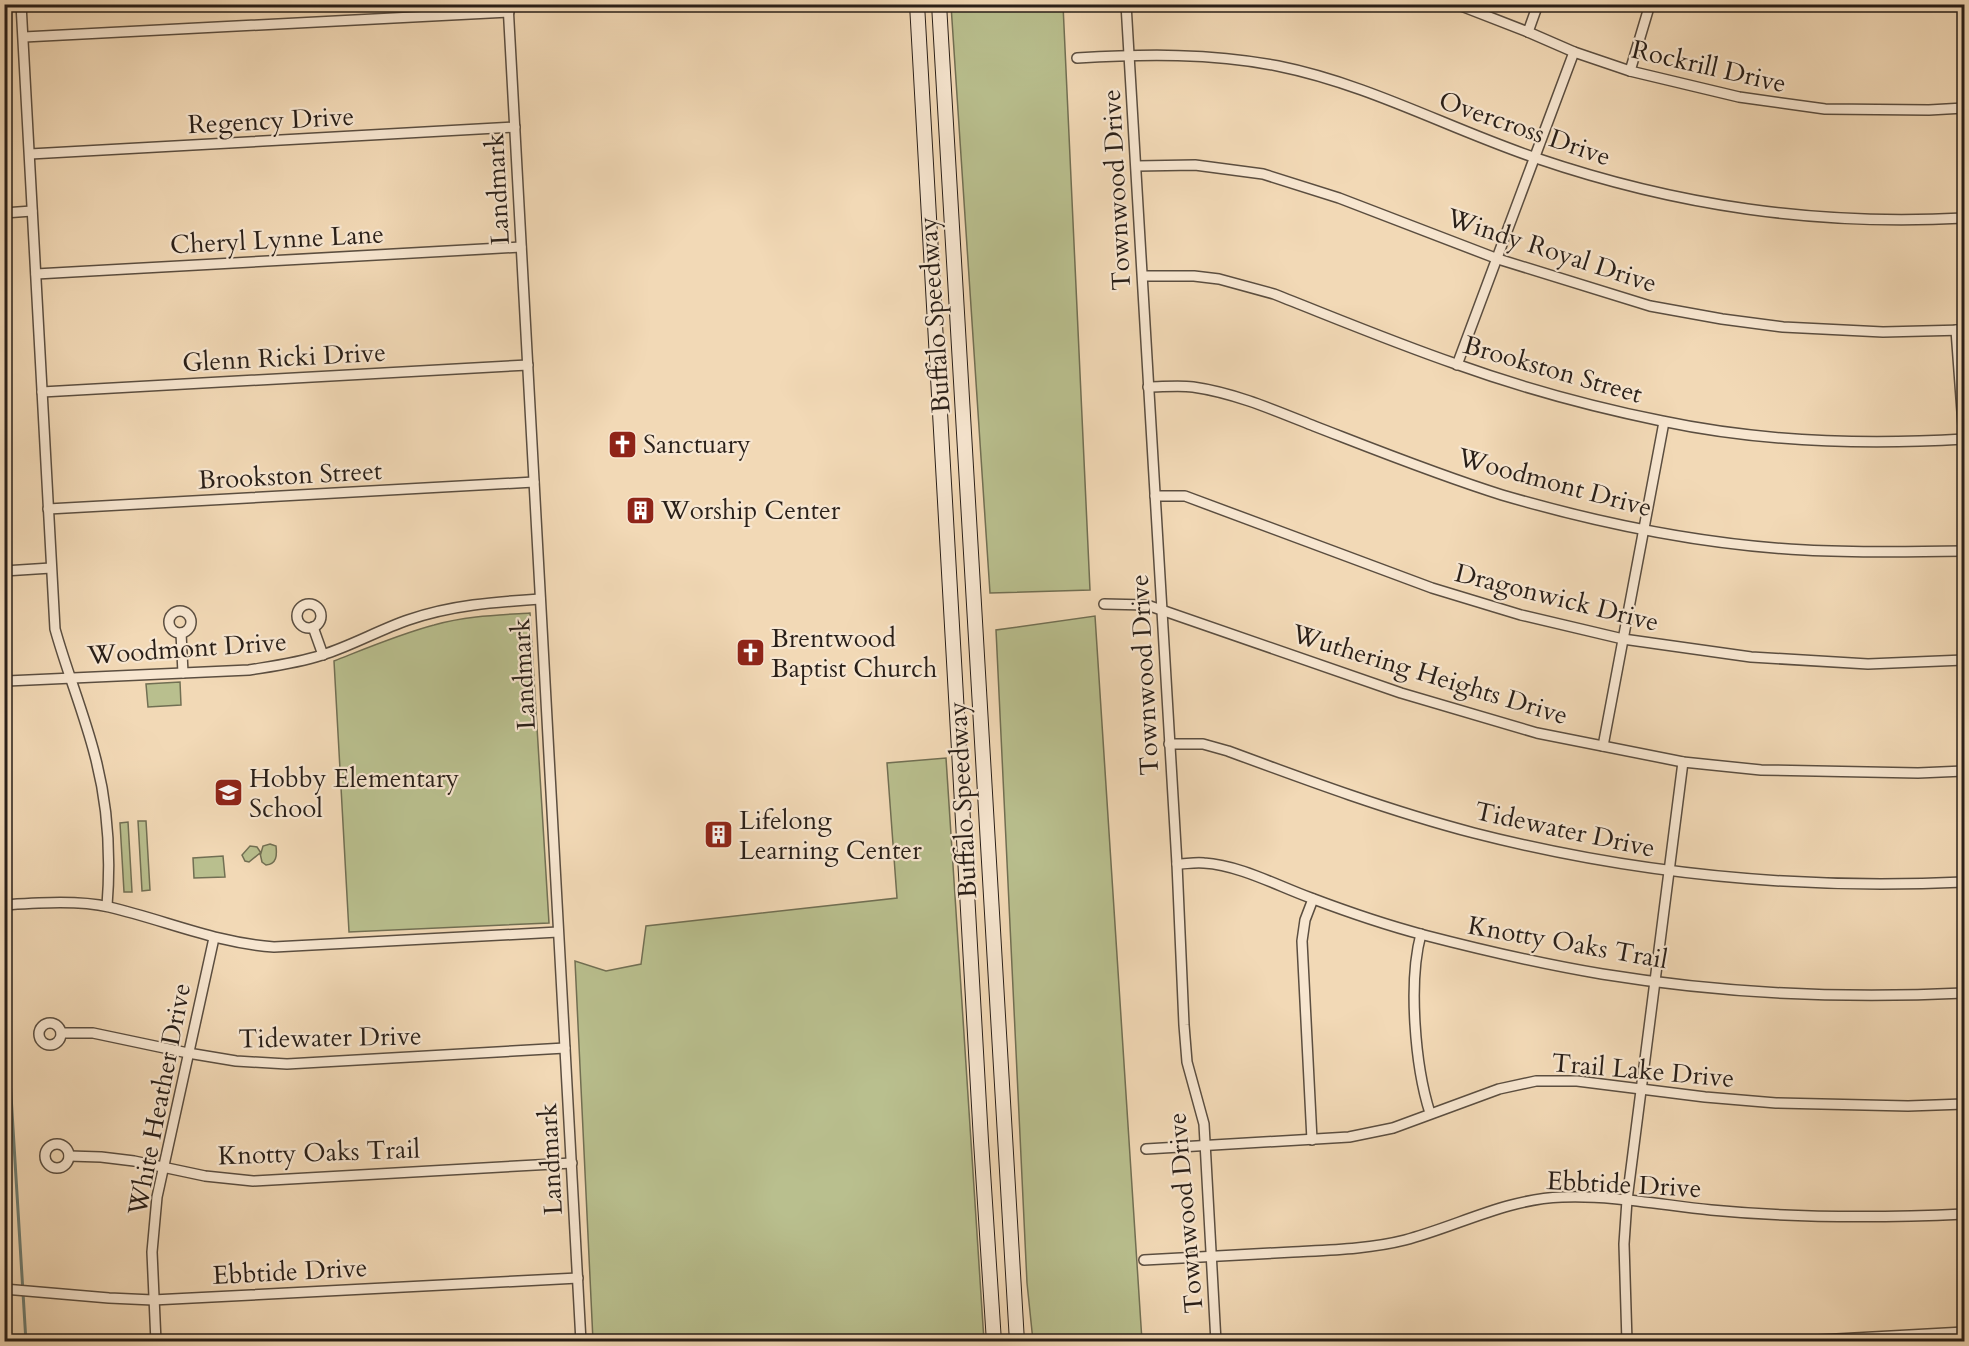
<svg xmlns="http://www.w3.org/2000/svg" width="1969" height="1346" viewBox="0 0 1969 1346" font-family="Cardo,serif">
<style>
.green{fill:#b9bf8e;stroke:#716f53;stroke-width:1.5}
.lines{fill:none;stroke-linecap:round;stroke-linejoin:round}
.stream{stroke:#6d7c71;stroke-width:3}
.street-casing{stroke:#5b4e40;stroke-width:12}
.secondary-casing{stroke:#291f18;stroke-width:16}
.street{stroke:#f7e6d0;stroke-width:9}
.secondary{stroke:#f7e6d0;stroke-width:14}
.labels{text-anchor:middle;stroke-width:4.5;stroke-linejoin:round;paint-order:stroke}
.street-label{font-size:26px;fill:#291f18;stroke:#f7e6d0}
.poi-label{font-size:26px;fill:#291f18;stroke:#f7e6d0;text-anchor:start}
</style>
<rect width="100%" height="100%" fill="#f2d9b6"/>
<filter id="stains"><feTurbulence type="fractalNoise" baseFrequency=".00333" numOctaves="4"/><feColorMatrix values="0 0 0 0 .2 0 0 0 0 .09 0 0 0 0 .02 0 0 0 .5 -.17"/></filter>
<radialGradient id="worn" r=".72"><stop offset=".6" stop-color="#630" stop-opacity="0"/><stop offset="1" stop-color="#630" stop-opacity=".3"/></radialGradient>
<g class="green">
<path d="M951,5H1063L1090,590L990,593Z"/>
<path d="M530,613L549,923L349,932L334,661C367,648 400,634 434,625C465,616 498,615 530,613Z"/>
<path d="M1095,616L1142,1341H1033L1027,1283L996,630Z"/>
<path d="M180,682L181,705L148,707L146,684Z"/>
<path d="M946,758L984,1341H593L575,961L606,971L641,964L646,926L897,898L887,763Z"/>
<path d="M138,821H146L150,890L142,891Z"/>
<path d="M128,822L132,892H124L120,823Z"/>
<path d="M270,844L276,846C277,855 277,864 266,865L262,862L260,853L249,862L245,861L242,855L250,846L257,847L261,853L263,846Z"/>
<path d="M223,856L225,877L194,878L193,858Z"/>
</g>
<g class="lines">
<path class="stream" d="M4,980L26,1342"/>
<defs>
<g id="street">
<path d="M21,4L55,629C67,672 84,713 95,756C108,805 111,856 107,906"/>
<path d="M508,4L581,1342"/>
<path d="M1126,4L1177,864L1184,1025L1187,1062L1204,1124L1216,1342"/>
<path d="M1456,4L1528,32L1574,52L1630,71L1739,97L1825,109L1929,110L1964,108"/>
<path d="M1528,32L1538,4"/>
<path d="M24,37L509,12"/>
<path d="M1077,58C1145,54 1211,53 1278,66C1368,84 1450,129 1536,158C1677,206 1816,226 1964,218"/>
<path d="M1630,71L1650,4"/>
<path d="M30,154L515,127"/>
<path d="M1137,166L1195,165L1263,174L1339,198L1498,259L1650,306L1722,319L1783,327L1883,332L1964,330"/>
<path d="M4,213L32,211"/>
<path d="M36,274L521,247"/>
<path d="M1143,276H1194L1219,279L1274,294C1335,318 1395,343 1456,364C1523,388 1593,407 1662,421C1761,442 1864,445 1964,439"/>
<path d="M1956,330L1964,439"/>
<path d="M1457,365L1574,52"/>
<path d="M1148,387C1162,387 1179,385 1193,387C1235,393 1274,410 1314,426C1376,450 1438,475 1502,495C1598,523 1705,545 1805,550C1858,553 1911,552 1964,551"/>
<path d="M42,392L528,365"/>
<path d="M1155,496H1185L1432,588L1521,615L1623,639L1751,657L1868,664L1964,660"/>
<path d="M48,509L534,482"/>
<path d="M4,571L51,568"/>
<path d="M1104,604L1147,605L1401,693L1537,733L1683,762L1761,770L1918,773L1964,771"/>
<circle cx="309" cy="616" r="12"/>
<circle cx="180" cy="622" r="11"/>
<path d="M313,627L323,655"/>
<path d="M181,633L183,673"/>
<path d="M7,681L249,670C274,666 298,663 322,655C351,646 379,630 408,620C451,605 495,602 540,599"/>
<path d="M1169,744H1203L1228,751C1309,781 1390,811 1474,833C1634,874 1799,890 1964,882"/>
<path d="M1603,746L1664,422"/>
<path d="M1177,864C1185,864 1195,862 1204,863C1239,865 1278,886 1311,898C1348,912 1386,925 1424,935C1482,950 1542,964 1602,974C1719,993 1846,999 1964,993"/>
<path d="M4,905C37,903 78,900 109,907C165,920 216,943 274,947L558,932"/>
<path d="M1421,934C1408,982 1415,1066 1430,1113"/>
<circle cx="50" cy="1034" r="11"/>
<path d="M61,1033H93L188,1053L236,1061L287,1064L565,1048"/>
<path d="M1312,1140L1302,941L1305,920L1313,899"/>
<circle cx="57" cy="1156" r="12"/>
<path d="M1146,1149L1349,1137L1393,1128L1499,1089L1536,1081H1577L1705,1097L1776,1103L1908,1106L1964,1104"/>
<path d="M69,1156L101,1157L134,1161L205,1176L253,1181L572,1163"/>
<path d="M1144,1260C1193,1257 1243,1255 1293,1252C1329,1250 1370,1249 1405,1240C1458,1226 1506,1199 1562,1197C1612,1195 1662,1205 1711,1210C1795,1218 1880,1218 1964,1214"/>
<path d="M4,1289L109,1298L153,1300L578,1278"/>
<path d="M156,1342L152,1252L157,1197L214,938"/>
<path d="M1627,1342L1624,1244L1627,1200L1683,762"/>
<path d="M1782,1342L1964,1332"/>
</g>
<g id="secondary">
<path d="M917,4L981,1141L994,1342"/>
<path d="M939,4L1017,1342"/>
</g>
</defs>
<use href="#street" class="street-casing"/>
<use href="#secondary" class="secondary-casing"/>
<use href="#street" class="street"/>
<use href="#secondary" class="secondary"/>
</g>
<defs>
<symbol id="church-square" viewBox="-11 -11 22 22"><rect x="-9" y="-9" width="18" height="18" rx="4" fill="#8f2418" stroke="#f7e6d0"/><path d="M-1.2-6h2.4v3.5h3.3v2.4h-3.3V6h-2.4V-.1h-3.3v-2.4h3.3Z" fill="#fff"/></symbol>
<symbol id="building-square" viewBox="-11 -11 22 22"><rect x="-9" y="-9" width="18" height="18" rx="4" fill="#8f2418" stroke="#f7e6d0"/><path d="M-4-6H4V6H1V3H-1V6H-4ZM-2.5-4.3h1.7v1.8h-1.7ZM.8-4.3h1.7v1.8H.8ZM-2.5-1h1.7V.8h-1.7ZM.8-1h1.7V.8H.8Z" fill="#fff"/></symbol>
<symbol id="school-square" viewBox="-11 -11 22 22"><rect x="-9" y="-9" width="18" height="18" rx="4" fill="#8f2418" stroke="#f7e6d0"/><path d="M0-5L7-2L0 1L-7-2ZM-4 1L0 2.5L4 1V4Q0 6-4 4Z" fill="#fff"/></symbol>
</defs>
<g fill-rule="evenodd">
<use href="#church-square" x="606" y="428" width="33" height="33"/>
<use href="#building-square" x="624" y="494" width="33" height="33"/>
<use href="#church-square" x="734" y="636" width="33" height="33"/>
<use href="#school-square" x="212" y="776" width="33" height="33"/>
<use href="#building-square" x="702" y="818" width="33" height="33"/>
</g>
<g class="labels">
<g class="street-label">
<text transform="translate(1709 66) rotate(13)" y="9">Rockrill Drive</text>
<text transform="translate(271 120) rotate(-3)" y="9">Regency Drive</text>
<text transform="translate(1525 128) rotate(19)" y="9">Overcross Drive</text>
<text transform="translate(497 189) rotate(-93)" y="9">Landmark</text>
<text transform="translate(1116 190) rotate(-93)" y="9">Townwood Drive</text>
<text transform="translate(277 239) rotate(-3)" y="9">Cheryl Lynne Lane</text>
<text transform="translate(1552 250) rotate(18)" y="9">Windy Royal Drive</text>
<text transform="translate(934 315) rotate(-94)" y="9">Buffalo Speedway</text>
<text transform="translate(284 357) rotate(-3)" y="9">Glenn Ricki Drive</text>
<text transform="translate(1553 369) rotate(16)" y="9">Brookston Street</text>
<text transform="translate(290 475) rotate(-3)" y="9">Brookston Street</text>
<text transform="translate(1555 482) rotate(15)" y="9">Woodmont Drive</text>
<text transform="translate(1557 597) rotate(14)" y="9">Dragonwick Drive</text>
<text transform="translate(187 648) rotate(-4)" y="9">Woodmont Drive</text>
<text transform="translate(523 674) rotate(-93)" y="9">Landmark</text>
<text transform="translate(1430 674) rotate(17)" y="9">Wuthering Heights Drive</text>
<text transform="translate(1144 675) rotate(-93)" y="9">Townwood Drive</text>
<text transform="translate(962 800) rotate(-93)" y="9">Buffalo Speedway</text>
<text transform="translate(1565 829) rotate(12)" y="9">Tidewater Drive</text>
<text transform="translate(1568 942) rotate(10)" y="9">Knotty Oaks Trail</text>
<text transform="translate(330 1037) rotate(-1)" y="9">Tidewater Drive</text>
<text transform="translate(1643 1070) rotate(5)" y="9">Trail Lake Drive</text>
<text transform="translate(159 1099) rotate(-79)" y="9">White Heather Drive</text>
<text transform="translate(319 1152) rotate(-2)" y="9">Knotty Oaks Trail</text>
<text transform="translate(550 1159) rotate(-93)" y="9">Landmark</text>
<text transform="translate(1624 1184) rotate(3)" y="9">Ebbtide Drive</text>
<text transform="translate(1185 1213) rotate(-95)" y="9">Townwood Drive</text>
<text transform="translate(290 1271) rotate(-3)" y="9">Ebbtide Drive</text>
</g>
<g class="poi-label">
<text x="643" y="453">Sanctuary</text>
<text x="661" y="519">Worship Center</text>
<text x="771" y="647">Brentwood<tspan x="771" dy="30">Baptist Church</tspan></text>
<text x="249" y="787">Hobby Elementary<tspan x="249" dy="30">School</tspan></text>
<text x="739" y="829">Lifelong<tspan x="739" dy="30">Learning Center</tspan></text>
</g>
</g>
<rect width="1969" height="1346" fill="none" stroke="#f2d9b6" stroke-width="24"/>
<rect x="6" y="6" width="1957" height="1334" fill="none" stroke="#291f18" stroke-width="3"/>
<rect x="12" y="12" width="1945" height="1322" fill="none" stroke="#291f18" stroke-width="1.5"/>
<rect width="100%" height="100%" filter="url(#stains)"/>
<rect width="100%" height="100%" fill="url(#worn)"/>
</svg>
